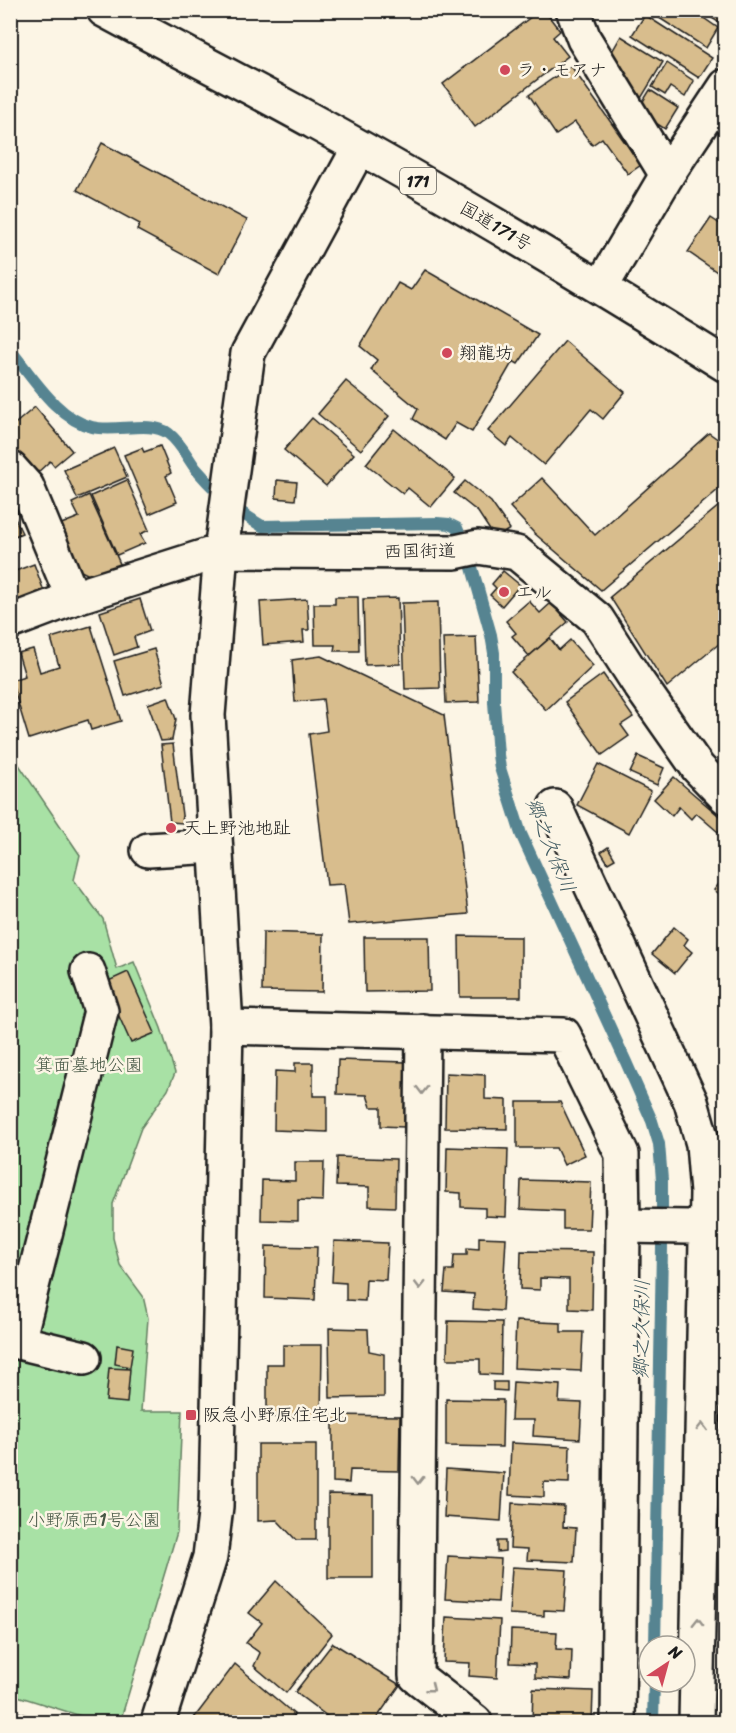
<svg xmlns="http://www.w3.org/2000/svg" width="736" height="1733" viewBox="0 0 736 1733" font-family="Sriracha,'Klee One',sans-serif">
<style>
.green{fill:#a8e1a5;stroke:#627e60;stroke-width:1.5}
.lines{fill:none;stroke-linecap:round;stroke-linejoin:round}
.stream{stroke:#578491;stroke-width:12}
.building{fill:#d8bd8d;stroke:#1c1c1c;stroke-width:1.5}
.minor-casing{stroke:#1c1c1c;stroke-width:38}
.highway-casing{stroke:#1c1c1c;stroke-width:38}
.minor{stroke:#fcf5e5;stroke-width:33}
.highway{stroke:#fcf5e5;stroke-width:33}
.oneway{stroke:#97938b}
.poi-dot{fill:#d1495b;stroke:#fcf5e5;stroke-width:2}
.labels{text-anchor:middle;stroke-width:5;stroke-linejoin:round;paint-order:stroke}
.shield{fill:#fcf5e5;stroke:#5f5d58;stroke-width:1.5}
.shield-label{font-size:16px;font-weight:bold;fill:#1c1c1c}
.poi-label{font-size:18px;fill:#1c1c1c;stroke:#fcf5e5;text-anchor:start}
.street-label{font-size:18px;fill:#1c1c1c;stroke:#fcf5e5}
.park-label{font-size:18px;fill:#465745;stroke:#fcf5e5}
.water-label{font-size:20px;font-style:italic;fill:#3f5960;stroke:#fcf5e5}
</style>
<rect width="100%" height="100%" fill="#fcf5e5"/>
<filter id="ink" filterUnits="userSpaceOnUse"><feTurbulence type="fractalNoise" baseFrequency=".0167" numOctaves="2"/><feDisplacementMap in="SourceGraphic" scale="12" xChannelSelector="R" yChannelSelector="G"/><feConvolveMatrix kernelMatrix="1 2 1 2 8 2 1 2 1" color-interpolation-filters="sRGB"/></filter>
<g filter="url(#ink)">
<path class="green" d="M10,747L13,756L80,855L74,880L103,919L117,969L134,962L161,1028L175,1073L168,1090L141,1128L113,1204V1238L120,1265L143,1296L148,1318L141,1411H182L177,1532L120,1722H100L11,1694Z"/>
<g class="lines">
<g class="stream">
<path d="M10,350C32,376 57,419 92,427C114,433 150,420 168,433C181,443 187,457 196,469C214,490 238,512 262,526L437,523L449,524L457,528L471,564L491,635L494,653V702L498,755L500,768L521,834L626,1062L652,1121L659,1144L662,1180V1247L655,1646"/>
<path d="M653,1722L654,1682"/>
</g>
</g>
<g class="building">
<path d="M540,10H544L560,31L553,37L568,56L475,127L443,84Z"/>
<path d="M652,10H692L718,28L706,48L650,12Z"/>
<path d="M699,10H726V21L723,25Z"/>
<path d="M645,15L712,58L699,78L632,35Z"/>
<path d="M621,36L663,62L640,100L609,57Z"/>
<path d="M667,63L694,81L685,97L670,87L665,95L652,87Z"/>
<path d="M571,66L641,165L628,174L602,138L592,145L575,122L556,135L529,95Z"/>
<path d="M650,90L678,108L665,129L645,116L648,112L640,106Z"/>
<path d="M102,143L247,220L219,274L137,230L140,224L77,190Z"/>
<path d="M711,218L726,228V278L688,252Z"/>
<path d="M425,270L538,335L518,364L513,361L472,432L456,423L445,440L413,419L418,409L371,370L377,360L360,346L398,283L411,290Z"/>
<path d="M565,341L625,392L603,419L591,409L544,465L512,438L506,446L488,431Z"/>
<path d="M346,381L389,416L361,450L318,414Z"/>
<path d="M35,407L72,451L54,466L50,461L36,474L10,445V428Z"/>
<path d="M312,418L354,454L326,486L284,450Z"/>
<path d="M394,429L455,478L431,507L408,488L403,494L366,464Z"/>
<path d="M709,433L726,445V483L601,590L534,533L510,507L542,478L595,535Z"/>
<path d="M160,446L171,473L166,476L177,502L149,514L124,455L142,448L144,452Z"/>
<path d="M114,448L127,477L77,498L64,470Z"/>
<path d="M127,480L149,530L140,534L145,543L117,555L91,496Z"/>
<path d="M277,480L297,482L295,500L276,498Z"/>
<path d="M465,481L491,502L510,529L495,538L478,512L454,493Z"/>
<path d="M89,495L121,566L95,578L79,570L59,525L79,517L72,503Z"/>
<path d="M720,505L726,511V638L667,687L610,597Z"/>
<path d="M10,508L22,533L10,538Z"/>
<path d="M34,564L45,594L10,607V573Z"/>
<path d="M503,571L520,585L502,606L490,595L496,588L492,584Z"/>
<path d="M335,597H358L359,651H334L335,645H315L314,604H335Z"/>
<path d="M398,598L400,664L365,665L363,599Z"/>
<path d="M140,599L150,631L134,637L137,647L114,655L100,612Z"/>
<path d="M307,599L309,630H303L304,642L263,645L260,602Z"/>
<path d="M529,601L540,613L551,603L568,622L529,656L512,636L516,633L506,621Z"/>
<path d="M438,602L440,688L405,689L402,603Z"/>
<path d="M91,626L121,721L91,730L88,720L29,739L11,680L25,676L18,653L33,649L40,672L59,666L51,638Z"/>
<path d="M476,637L479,702L446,703L443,638Z"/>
<path d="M550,638L559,650L570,640L593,666L546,710L511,672Z"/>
<path d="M154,649L164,684L125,696L114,661Z"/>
<path d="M321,656L444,715L468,914L349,924L344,884L327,885L309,734L327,731L323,699L295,702L292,660Z"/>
<path d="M603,674L633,717L621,725L629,736L602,755L565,702Z"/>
<path d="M168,697L176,719L172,740L161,741L148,704Z"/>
<path d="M173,744L183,823L170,822L161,745Z"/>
<path d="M638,756L664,768L657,785L630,773Z"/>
<path d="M598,764L651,791L629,833L577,805Z"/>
<path d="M674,777L726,822L718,832L696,813L691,819L679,807L672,816L654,799Z"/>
<path d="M608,847L615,859L608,863L601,852Z"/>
<path d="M726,875V898L714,890Z"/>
<path d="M674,927L688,939L684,945L692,952L675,973L652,954Z"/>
<path d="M263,932L323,934L322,992L262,991Z"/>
<path d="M459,936L521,937V997H460Z"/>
<path d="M364,937H429L430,991L365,992Z"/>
<path d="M128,972L155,1033L131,1043L104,983Z"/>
<path d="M338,1060L406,1062L404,1127L381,1126V1107H371L367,1095L337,1094Z"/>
<path d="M295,1063H313V1096H327V1132L274,1130L275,1071L295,1072Z"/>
<path d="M446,1073L485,1075V1099L507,1100V1129L445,1128Z"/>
<path d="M517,1102H560L585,1155L564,1165L556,1148H517Z"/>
<path d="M447,1147L508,1149L506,1217L485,1216V1208L461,1207V1193L446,1192Z"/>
<path d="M337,1157L396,1159L395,1207L369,1206V1187L336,1186Z"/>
<path d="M295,1162H324L323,1201L298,1200V1221L261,1220L262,1180L295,1181Z"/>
<path d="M521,1180L591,1182L589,1229H563V1211L520,1209Z"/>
<path d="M479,1237L506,1238L502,1311L473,1309L474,1294L444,1292L446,1270H453L454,1255H467V1248L479,1249Z"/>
<path d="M334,1241L388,1243L386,1280L366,1279L365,1301L346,1300V1283L332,1282Z"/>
<path d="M266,1246L317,1247L315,1300L265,1298Z"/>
<path d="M521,1251L593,1252L592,1310L569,1309V1279L540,1278V1290L520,1289Z"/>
<path d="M448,1321L502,1322L501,1375L480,1374V1359H447Z"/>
<path d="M516,1321L561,1323V1332H583L581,1371L514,1368Z"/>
<path d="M329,1328L368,1329L369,1351L384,1354V1397L330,1398Z"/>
<path d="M117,1345L133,1348L130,1367L115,1364Z"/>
<path d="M283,1345H322L321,1418L267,1417V1364H283Z"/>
<path d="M109,1368L130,1369L127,1403L106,1401Z"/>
<path d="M493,1382H507V1391L493,1390Z"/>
<path d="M513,1382L560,1385L559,1402L582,1403L580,1439L533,1436L534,1420H511Z"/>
<path d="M446,1399L503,1400L502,1447L446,1446Z"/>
<path d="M333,1415L400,1416L399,1471L350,1470L349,1483L333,1482Z"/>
<path d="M511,1443L570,1446L569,1483L544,1482V1497L509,1495Z"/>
<path d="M258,1444H316V1540H296L277,1520L258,1521Z"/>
<path d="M446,1469L504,1473L501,1521L444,1517Z"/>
<path d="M328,1494L373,1495V1578H328Z"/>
<path d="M512,1503L564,1506L563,1527L576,1528L574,1562L527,1560L528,1549L510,1548Z"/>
<path d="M497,1541H505V1551L497,1552Z"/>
<path d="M448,1556L501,1559L498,1602L445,1599Z"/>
<path d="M512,1567L567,1570L564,1611L544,1610V1616L509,1614Z"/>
<path d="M276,1581L332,1634L286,1693L254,1666L260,1653L246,1643L262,1623L249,1613Z"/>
<path d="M446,1617L500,1620L497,1678L469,1676L470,1663L444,1662Z"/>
<path d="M511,1630L557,1632L556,1649L572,1650L571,1680L535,1678V1664L510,1663Z"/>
<path d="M333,1643L400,1685L374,1722H335L295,1692Z"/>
<path d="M235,1664L294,1714L288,1722H191Z"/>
<path d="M533,1689L593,1691L592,1722H532Z"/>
<path d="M10,1710L50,1722H10Z"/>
<path d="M417,1715L420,1722H399Z"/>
</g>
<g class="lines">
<defs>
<g id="minor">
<path d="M573,10L584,39L667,175"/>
<path d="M601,287L667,175L726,86"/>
<path d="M10,468L27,487L73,598"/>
<path d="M10,622L73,598L221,551L455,552L478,547L517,553L597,619L637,681L698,768L726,797"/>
<path d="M555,807L691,1102L703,1144L707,1193L696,1722"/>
<path d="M148,850L215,846"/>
<path d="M226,1027L564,1035L622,1154L623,1226L618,1722"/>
<path d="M423,1031L416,1676L475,1722"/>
<path d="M623,1226L688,1227L726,1232"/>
<path d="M10,1340L84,1358"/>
<path d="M18,1342L101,1011L88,971"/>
<path d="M158,1722L210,1557L216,1506L226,1027L208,715L221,551L248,353L359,148"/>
</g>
<path id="highway" d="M104,10C174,48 246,84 316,123C455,199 591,281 726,365"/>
</defs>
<use href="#minor" class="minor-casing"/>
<use href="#highway" class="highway-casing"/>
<use href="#minor" class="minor"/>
<use href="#highway" class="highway"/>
</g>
<defs><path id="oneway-chevron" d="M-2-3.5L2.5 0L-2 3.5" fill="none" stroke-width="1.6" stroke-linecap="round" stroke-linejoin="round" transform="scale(1.5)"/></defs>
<g class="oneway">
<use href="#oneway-chevron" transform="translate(422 1090) rotate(91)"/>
<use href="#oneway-chevron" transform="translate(420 1285) rotate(91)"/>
<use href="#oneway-chevron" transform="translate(702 1427) rotate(-89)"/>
<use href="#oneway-chevron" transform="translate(418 1480) rotate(91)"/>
<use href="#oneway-chevron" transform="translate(698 1622) rotate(-89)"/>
<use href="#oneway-chevron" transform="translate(431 1688) rotate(38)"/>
</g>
</g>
<g class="poi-dot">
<circle cx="505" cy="70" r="6"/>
<circle cx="447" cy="353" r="6"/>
<circle cx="504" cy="592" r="6"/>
<circle cx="171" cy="828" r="6"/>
<rect x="185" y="1409" width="12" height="12" rx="3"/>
</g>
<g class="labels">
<rect class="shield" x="400" y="168" width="36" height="26" rx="4.5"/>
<g class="shield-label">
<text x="418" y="187">171</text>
</g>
<g class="poi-label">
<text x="517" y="76">ラ・モアナ</text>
<text x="459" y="359">翔龍坊</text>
<text x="516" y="598">エル</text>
<text x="183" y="834">天上野池地趾</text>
<text x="203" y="1421">阪急小野原住宅北</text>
</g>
<g class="street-label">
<text transform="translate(496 226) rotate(30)" y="6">国道171号</text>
<text transform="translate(420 551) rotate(-1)" y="6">西国街道</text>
</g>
<g class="park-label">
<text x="89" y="1071">箕面墓地公園</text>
<text x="94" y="1526">小野原西1号公園</text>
</g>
<g class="water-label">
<text transform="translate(551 845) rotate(68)" y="7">郷之久保川</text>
<text transform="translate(641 1329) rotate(-89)" y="7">郷之久保川</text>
</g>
</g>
<rect width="736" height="1733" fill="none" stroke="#fcf5e5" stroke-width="36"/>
<rect x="18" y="18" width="700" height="1697" fill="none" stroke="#1c1c1c" stroke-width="2" filter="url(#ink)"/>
<g transform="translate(667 1664) rotate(36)"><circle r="28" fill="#fcf5e5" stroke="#a29e95" stroke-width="1.5"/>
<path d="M0-4.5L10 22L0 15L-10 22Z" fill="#d1495b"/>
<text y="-9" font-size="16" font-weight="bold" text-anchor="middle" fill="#1c1c1c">N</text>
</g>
</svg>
